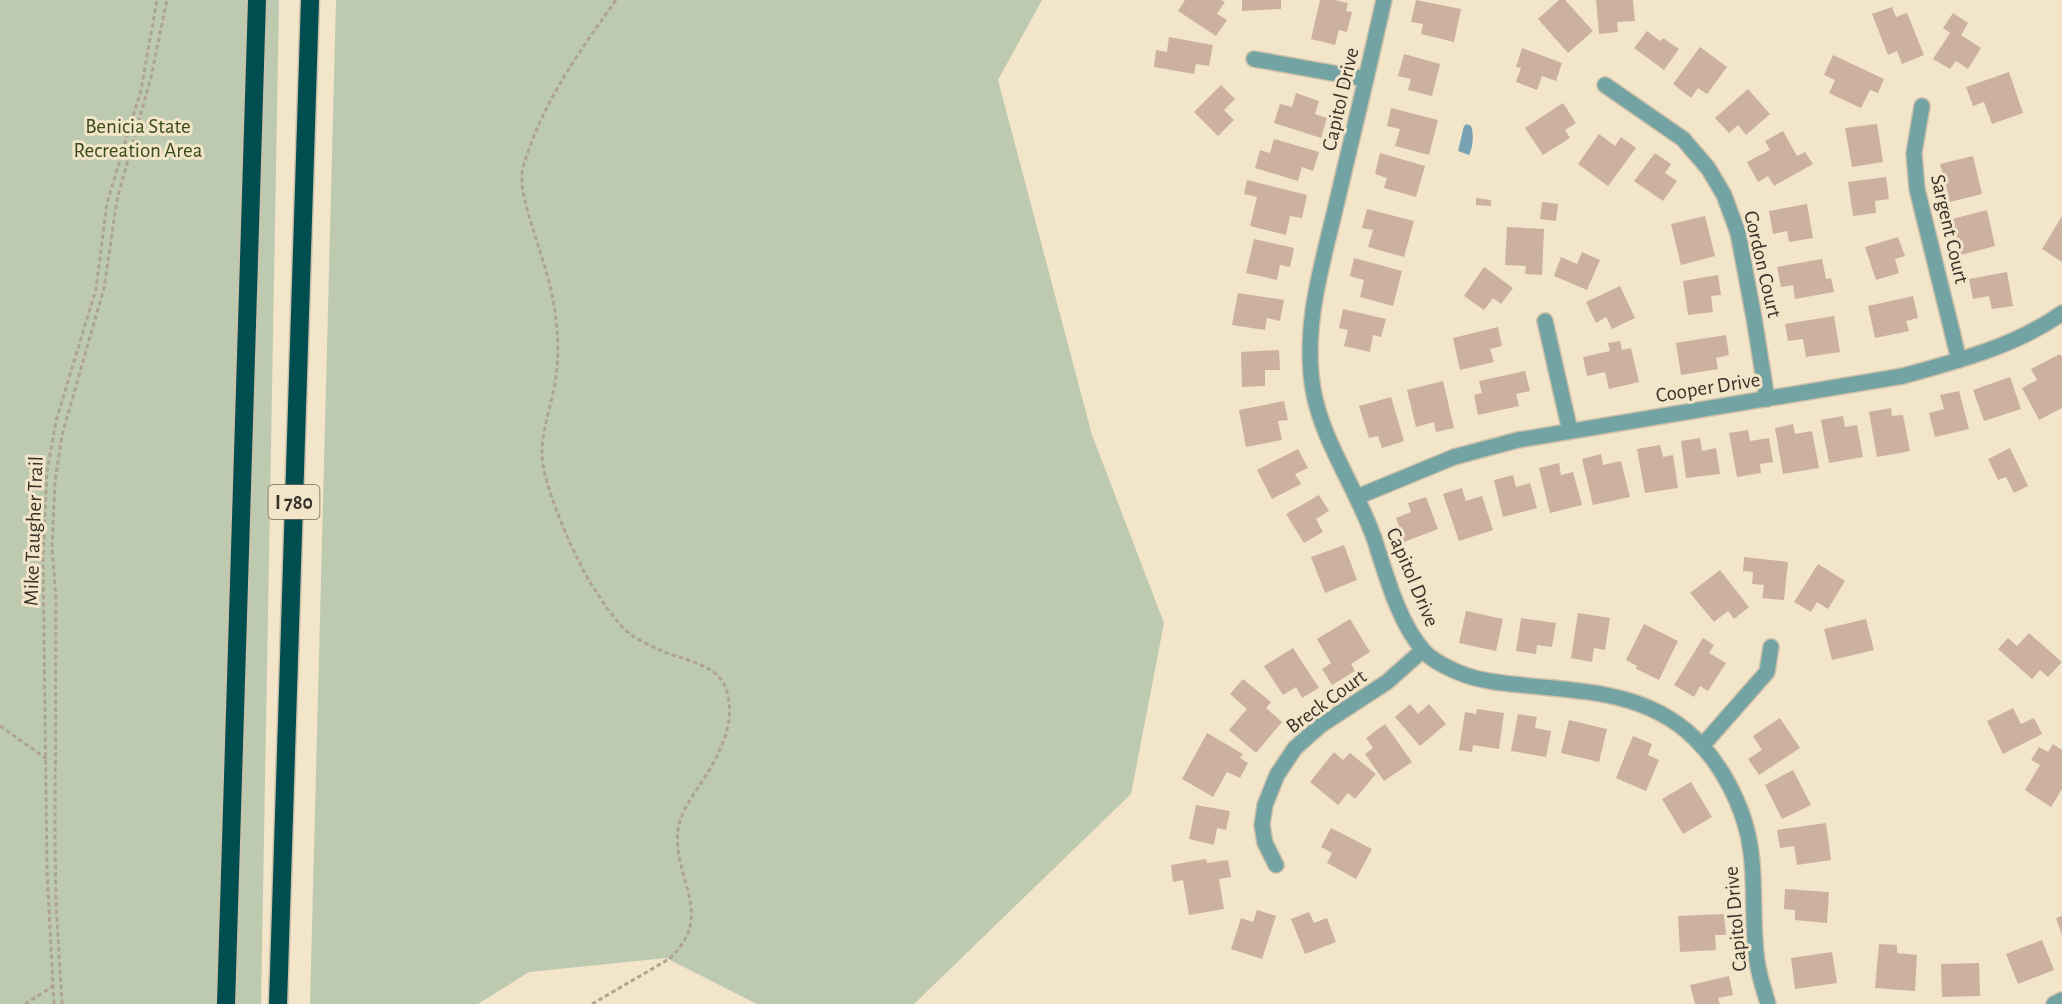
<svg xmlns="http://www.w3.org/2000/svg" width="2062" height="1004" viewBox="0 0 2062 1004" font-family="'Alegreya Sans',sans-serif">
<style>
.green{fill:#becaaf}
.water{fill:#78a1b2}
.building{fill:#ccb1a1}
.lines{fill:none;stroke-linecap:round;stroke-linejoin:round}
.minor-casing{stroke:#cdc1aa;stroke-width:18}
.tertiary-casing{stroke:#cdc1aa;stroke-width:18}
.motorway-casing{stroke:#cdc1aa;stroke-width:21}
.path{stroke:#aea48f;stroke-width:3;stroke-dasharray:4.5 3;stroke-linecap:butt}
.minor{stroke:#74a3a3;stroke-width:15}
.tertiary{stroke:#74a3a3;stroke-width:15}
.motorway{stroke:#004e50;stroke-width:18}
.labels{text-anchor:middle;stroke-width:6;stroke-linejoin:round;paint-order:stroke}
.shield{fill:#f2e5ca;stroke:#706859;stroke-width:1.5}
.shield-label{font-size:20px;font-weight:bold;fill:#383329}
.street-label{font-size:21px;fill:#383329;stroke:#f2e5ca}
.park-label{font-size:21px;fill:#394c17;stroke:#f2e5ca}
</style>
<rect width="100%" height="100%" fill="#f2e5ca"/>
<g class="green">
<path d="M0,0H279L261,1004H0Z"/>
<path d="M336,0H1042L998,80L1092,435L1164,623L1131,794L914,1004H757L666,958L529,972L478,1004H310Z"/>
</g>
<path class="water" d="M1467,124L1471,126C1474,133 1473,148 1469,155L1458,151L1464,126Z"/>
<g class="building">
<path d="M1185,0H1221L1225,2L1217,14L1227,20L1216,36L1178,11Z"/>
<path d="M1242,0H1281V9L1242,11Z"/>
<path d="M1320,0H1335L1348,3L1346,11L1352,12L1347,32L1339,30L1335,45L1311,39Z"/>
<path d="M1416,0L1461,9L1454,42L1421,34L1423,24L1411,22Z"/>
<path d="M1559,0H1565L1593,31L1568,53L1538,19Z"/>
<path d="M1596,0H1633L1635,21L1617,22L1618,32L1599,34Z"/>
<path d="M1892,7L1896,17L1907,13L1924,55L1902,64L1897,51L1888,55L1872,14Z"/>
<path d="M1953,13L1968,23L1961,35L1981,48L1968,69L1956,61L1950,69L1933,59L1950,33L1943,28Z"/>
<path d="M1647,31L1660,41L1663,38L1679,49L1664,70L1634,48Z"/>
<path d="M1169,37L1213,45L1209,66L1196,64L1194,74L1154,67L1156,50L1167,52Z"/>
<path d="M1700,47L1727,67L1707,94L1698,88L1691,98L1673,84Z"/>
<path d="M1522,48L1562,63L1556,81L1542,76L1537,90L1516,82L1521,68L1516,67Z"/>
<path d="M1404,54L1440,64L1432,96L1408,90L1411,79L1398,76Z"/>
<path d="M1833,55L1884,79L1878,93L1870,90L1861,108L1829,93L1835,80L1824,75Z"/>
<path d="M2009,72L2023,113L1992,124L1984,102L1973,106L1966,87Z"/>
<path d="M1221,85L1235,99L1224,110L1234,120L1218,136L1194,112Z"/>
<path d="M1748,89L1770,114L1746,135L1738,125L1729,133L1715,118Z"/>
<path d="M1296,93L1319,101L1315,114L1327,118L1321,138L1274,123L1280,104L1292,107Z"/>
<path d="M1563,103L1576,123L1565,130L1570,138L1543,155L1525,128Z"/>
<path d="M1391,108L1438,120L1429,155L1395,146L1400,129L1387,126Z"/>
<path d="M1877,124L1883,162L1852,167L1845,128Z"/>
<path d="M1783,131L1797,156L1805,152L1813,164L1774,186L1768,176L1758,182L1747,162L1770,150L1765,141Z"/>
<path d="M1599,134L1615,146L1621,137L1636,148L1608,186L1578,164Z"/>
<path d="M1274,139L1319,152L1313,171L1302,167L1298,181L1255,168L1260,150L1270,153Z"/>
<path d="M1380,153L1425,166L1416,197L1384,188L1387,178L1375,174Z"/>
<path d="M1655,153L1671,164L1665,173L1677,181L1663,201L1634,181Z"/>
<path d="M1973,156L1982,194L1950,202L1940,164Z"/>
<path d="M1886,177L1889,199L1875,201L1876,213L1853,216L1848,182Z"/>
<path d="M1247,180L1307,195L1302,218L1290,216L1286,235L1250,226L1257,197L1244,194Z"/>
<path d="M1476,198L1491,200V206L1476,205Z"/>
<path d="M1542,202L1558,204L1556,221L1540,219Z"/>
<path d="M1807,204L1813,238L1789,242L1787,231L1773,234L1769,211Z"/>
<path d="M1367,209L1414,221L1404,257L1368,247L1373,230L1362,228Z"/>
<path d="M1987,210L1995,246L1961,255L1952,219Z"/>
<path d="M1705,216L1715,256L1681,265L1671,224Z"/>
<path d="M2062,216V262L2042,249Z"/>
<path d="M1507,227L1544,229L1542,275L1525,274L1526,266L1505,265Z"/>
<path d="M1898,237L1905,256L1895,259L1899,273L1876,280L1865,247Z"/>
<path d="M1254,239L1294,248L1290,267L1280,265L1277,280L1246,273Z"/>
<path d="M1582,252L1600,260L1587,290L1554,276L1561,257L1577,264Z"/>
<path d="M1354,258L1402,271L1393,306L1360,297L1364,280L1350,276Z"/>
<path d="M1822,259L1826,279L1831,278L1834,292L1795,299L1793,285L1781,287L1777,267Z"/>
<path d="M1484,267L1513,288L1501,304L1493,298L1484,310L1464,296Z"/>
<path d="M2007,272L2013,306L1992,309L1989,296L1973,299L1969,279Z"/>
<path d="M1718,275L1721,295L1711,296L1713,312L1688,315L1683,281Z"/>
<path d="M1620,286L1635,318L1612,329L1606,317L1596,323L1586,302Z"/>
<path d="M1238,293L1284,300L1280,321L1267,318L1265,330L1232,325Z"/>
<path d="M1913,296L1918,318L1906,321L1909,331L1875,338L1868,306Z"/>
<path d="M1343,309L1386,319L1381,337L1373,335L1370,352L1344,346L1348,330L1339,328Z"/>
<path d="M1834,316L1840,352L1806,357L1803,339L1788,341L1785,324Z"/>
<path d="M1498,327L1502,346L1490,349L1494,362L1460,370L1453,338Z"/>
<path d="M1726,335L1729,355L1716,358L1718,369L1681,375L1676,343Z"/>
<path d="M1620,341L1622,350L1631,348L1639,382L1609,389L1605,372L1587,376L1583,357L1610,351L1608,343Z"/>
<path d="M1279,350L1280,370H1265V386L1242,387L1241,352Z"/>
<path d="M2060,354L2062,357V408L2039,420L2022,388L2037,380L2031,369Z"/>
<path d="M1525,371L1530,391L1516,394L1519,406L1478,415L1474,395L1482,393L1479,381Z"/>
<path d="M2010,377L2021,409L1984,421L1973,390Z"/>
<path d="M1443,381L1454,428L1436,432L1434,422L1416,427L1407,390Z"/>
<path d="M1959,391L1969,429L1935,437L1929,413L1944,409L1940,395Z"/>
<path d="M1391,397L1404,441L1382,448L1378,436L1369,438L1359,406Z"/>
<path d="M1284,401L1288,420L1278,421L1282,440L1246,447L1239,410Z"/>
<path d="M1891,408L1892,416L1903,415L1910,451L1877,457L1869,412Z"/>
<path d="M1843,416L1845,427L1857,425L1863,457L1829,463L1821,420Z"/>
<path d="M1793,424L1795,434L1812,431L1819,468L1783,474L1775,428Z"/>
<path d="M1748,430L1750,441L1769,438L1773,462L1760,464L1761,473L1737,477L1729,433Z"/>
<path d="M1700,438L1702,451L1716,448L1720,474L1686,478L1681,441Z"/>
<path d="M1660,445L1663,457L1673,455L1678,488L1645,493L1637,449Z"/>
<path d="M2010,448L2028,486L2014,493L2006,477L1998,480L1988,459Z"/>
<path d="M1298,449L1308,468L1295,474L1301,484L1272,499L1257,470Z"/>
<path d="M1601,454L1603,465L1621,461L1630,497L1593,505L1582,459Z"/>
<path d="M1559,463L1561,475L1573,472L1582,505L1550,513L1539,468Z"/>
<path d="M1513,475L1516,487L1530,483L1537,508L1503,517L1494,480Z"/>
<path d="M1462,488L1466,501L1482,496L1493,530L1459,541L1443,494Z"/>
<path d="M1319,495L1329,511L1316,519L1323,532L1304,543L1286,514Z"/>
<path d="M1426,497L1438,529L1404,542L1396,518L1411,512L1408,503Z"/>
<path d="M1344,545L1357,580L1325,593L1311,557Z"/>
<path d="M1744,557L1788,562L1784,600L1762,598L1764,585L1752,584L1753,572L1743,571Z"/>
<path d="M1818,564L1845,581L1828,609L1817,602L1811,612L1794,602Z"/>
<path d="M1720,570L1749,607L1734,619L1728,611L1714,622L1690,593Z"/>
<path d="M1466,611L1503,619L1496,651L1459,643Z"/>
<path d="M1578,613L1610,618L1605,650L1594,648L1592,662L1571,658Z"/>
<path d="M1521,618L1556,623L1552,647L1537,645L1536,654L1516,651Z"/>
<path d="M1350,619L1370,652L1351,664L1355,671L1332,685L1322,669L1331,663L1317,639Z"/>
<path d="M1866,619L1874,650L1832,660L1824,629Z"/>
<path d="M1644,624L1678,641L1659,680L1636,669L1637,666L1626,660Z"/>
<path d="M2029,633L2062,662L2048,677L2040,670L2032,679L1998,649L2008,638L2017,646Z"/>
<path d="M1703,638L1714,645L1709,653L1726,663L1708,691L1700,686L1694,697L1674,685Z"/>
<path d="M1293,648L1319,688L1302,698L1296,687L1283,695L1264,666Z"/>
<path d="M1243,679L1271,702L1266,708L1282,722L1256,753L1229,730L1247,709L1230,694Z"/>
<path d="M1410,704L1418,714L1429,704L1446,724L1420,746L1395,717Z"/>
<path d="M2013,708L2021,724L2034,718L2042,734L2003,754L1987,721Z"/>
<path d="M1477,709L1504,713L1499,749L1473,745L1472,752L1459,750L1465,712L1476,714Z"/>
<path d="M1518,714L1537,717L1535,728L1551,731L1546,757L1511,751Z"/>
<path d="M1780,718L1800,748L1759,775L1748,759L1762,750L1753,736Z"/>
<path d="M1569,720L1607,729L1599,762L1561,753Z"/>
<path d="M1385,724L1412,762L1384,781L1365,754L1373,748L1366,738Z"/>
<path d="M1207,733L1243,754L1240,758L1248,763L1240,778L1227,772L1213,797L1182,779Z"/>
<path d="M1633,736L1652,744L1648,755L1659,760L1646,791L1616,778Z"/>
<path d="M2053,744L2062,750V789L2051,807L2025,790L2040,765L2031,760L2039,747L2048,752Z"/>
<path d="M1334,752L1343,760L1350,753L1376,774L1355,799L1348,793L1338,805L1310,782Z"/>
<path d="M1793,770L1811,805L1782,819L1765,785Z"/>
<path d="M1691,782L1712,817L1683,834L1662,799Z"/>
<path d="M1196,805L1230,811L1226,830L1217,828L1214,845L1189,839Z"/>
<path d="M1826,823L1831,860L1797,865L1794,846L1780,848L1777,830Z"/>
<path d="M1331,828L1372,849L1356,879L1327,863L1332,853L1321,847Z"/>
<path d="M1206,859L1207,863L1228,860L1231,877L1219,879L1224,909L1189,915L1183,880L1173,882L1171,865Z"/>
<path d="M1785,889L1829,892L1827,923L1795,920V910L1784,909Z"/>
<path d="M1257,910L1276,916L1262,959L1231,949L1241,918L1253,922Z"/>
<path d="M1309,912L1314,923L1327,918L1336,942L1305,954L1291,919Z"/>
<path d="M1724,914L1726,935H1715L1716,950L1680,952L1678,916Z"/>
<path d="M2062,916V935L2056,918Z"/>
<path d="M2042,940L2054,970L2018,984L2006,954Z"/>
<path d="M1879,944L1897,945V953L1917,955L1915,991L1875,988Z"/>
<path d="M1832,952L1837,983L1795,989L1791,958Z"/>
<path d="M1979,963L1980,996L1942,997L1941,964Z"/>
<path d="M1729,976L1733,995L1718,998L1720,1004H1695L1690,985Z"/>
</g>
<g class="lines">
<defs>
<g id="minor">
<path d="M1384,0C1369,66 1354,131 1338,197C1324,259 1302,324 1313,389C1322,442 1358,490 1375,541C1386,575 1399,623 1423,650C1432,661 1448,668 1460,673C1479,681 1502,683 1522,685C1588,692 1654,692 1702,746C1724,770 1741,804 1748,835C1757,876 1751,920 1757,961C1759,976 1764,990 1768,1004"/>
<path d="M1254,59L1366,79"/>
<path d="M1605,85L1683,139L1708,168L1724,195L1738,233L1754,318L1767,399"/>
<path d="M1922,106L1914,153L1917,189L1959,360"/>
<path d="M1545,321L1570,431"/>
<path d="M1357,497L1454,457L1518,440L1903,376C1957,361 2016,346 2062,313"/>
<path d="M1702,746L1767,672L1771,647"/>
<path d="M1276,865L1265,843L1262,825L1265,805L1277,775L1295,748L1321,725L1387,682L1423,650"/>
</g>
<path id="tertiary" d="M2054,1004L2062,1000"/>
<g id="motorway">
<path d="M226,1004L257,0"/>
<path d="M278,1004L310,0"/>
</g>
</defs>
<use href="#minor" class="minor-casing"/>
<use href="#tertiary" class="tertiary-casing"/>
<use href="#motorway" class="motorway-casing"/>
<g class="path">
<path d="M0,726L47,759"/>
<path d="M25,1004L53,986"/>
<path d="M54,1004L47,871L43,556L47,471L56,421L96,289L107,203L141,90L157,0"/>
<path d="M62,1004L56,904L55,840L56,598L52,548L55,482L62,435L104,288L117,200L151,77L167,0"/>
<path d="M592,1004L669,959C717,915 672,879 678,830C680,814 690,800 699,786C718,758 740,719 724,684C714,664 681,659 662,651C653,647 642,642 633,636C617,625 605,605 595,590C577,563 541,484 542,452C542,429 553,400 556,377C559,356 558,332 555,311C550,278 538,247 529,216C525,201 521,188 522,173C524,160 530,148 534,136C554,86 585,44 616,0"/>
</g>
<use href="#minor" class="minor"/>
<use href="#tertiary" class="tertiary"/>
<use href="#motorway" class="motorway"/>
</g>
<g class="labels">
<rect class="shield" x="268.5" y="485" width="51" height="34" rx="4.5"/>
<g class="shield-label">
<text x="294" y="509">I 780</text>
</g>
<g class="street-label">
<text transform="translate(1340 99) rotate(-77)" y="7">Capitol Drive</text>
<text transform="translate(1950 229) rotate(77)" y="7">Sargent Court</text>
<text transform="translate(1763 264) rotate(77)" y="7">Gordon Court</text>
<text transform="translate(1708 387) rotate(-9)" y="7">Cooper Drive</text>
<text transform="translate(33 531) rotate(-88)" y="7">Mike Taugher Trail</text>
<text transform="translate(1413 577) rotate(67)" y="7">Capitol Drive</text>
<text transform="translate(1326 701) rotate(-36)" y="7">Breck Court</text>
<text transform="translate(1735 919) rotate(-95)" y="7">Capitol Drive</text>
</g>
<g class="park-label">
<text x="138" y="133">Benicia State<tspan x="138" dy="24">Recreation Area</tspan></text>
</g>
</g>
</svg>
